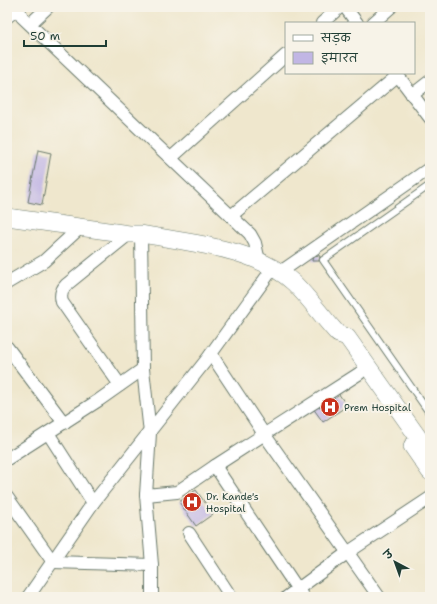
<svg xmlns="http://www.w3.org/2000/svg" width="437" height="604" viewBox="0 0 437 604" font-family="'Shantell Sans','Playpen Sans Deva',sans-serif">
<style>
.building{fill:#c1b6e4}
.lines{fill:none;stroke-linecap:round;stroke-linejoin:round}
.lane-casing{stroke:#68786a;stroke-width:8}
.street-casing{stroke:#68786a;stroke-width:14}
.secondary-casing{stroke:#68786a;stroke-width:18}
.lane{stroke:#fff;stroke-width:6}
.street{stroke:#fff;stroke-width:12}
.secondary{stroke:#fff;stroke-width:17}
.labels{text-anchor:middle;stroke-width:4;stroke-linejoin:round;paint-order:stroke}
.poi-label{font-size:10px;fill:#1f3d34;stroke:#f7f3e8;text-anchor:start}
</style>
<rect width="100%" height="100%" fill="#f7f3e8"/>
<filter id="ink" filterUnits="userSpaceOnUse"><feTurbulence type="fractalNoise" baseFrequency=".025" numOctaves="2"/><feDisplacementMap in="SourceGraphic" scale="8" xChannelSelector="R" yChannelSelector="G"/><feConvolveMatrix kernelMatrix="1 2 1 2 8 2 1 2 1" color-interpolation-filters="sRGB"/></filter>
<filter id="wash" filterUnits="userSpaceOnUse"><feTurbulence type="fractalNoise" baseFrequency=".012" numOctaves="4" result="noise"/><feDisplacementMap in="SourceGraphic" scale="16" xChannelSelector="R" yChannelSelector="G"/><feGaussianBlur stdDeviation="0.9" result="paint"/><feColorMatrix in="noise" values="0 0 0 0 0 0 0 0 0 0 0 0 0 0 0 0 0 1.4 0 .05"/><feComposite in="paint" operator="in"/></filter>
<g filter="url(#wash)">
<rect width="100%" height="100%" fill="#efe7cd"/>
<g id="blocks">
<g class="building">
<path d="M38,150L51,153L42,205L28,202Z"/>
<path d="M313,255L320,256L319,261H312Z"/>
<path d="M334,387L347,406L323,422L310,404Z"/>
<path d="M196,490L213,514L196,526L179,502Z"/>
</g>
</g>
</g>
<g filter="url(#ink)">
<use href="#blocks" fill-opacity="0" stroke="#68786a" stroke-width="1"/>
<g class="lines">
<defs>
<path id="lane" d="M430,185L323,260L430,414"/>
<g id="street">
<path d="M18,7L22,17L250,234L255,243L259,261"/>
<path d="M345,7L357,23"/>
<path d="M7,17L17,9"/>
<path d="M322,23L340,7"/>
<path d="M373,23L391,7"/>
<path d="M30,24L48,7"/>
<path d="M396,73L430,118"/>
<path d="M412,95L430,81"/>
<path d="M171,158L286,55"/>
<path d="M231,216L397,76"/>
<path d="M141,234L143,369L150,433L146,495L152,565V597"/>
<path d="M279,273L430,168"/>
<path d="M7,283L44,261L82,226"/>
<path d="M7,347L64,423"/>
<path d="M211,354L264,434L379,597"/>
<path d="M120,385L62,302C60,295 61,290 66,285L129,234"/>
<path d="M48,433L93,503"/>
<path d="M7,459L99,400L143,369"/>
<path d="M215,466L303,597"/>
<path d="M146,495L177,492L215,466L360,373"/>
<path d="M7,497L53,562L152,565"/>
<path d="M189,533L231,597"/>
<path d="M28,597L93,503L208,358L273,268"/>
<path d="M287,597L347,553L430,498"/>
</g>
<g id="secondary">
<path d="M7,217L129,234H141C191,243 256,248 294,283C310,299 323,318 338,334L347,337L430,454"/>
<path d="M412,446L430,472"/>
</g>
</defs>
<use href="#lane" class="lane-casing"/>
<use href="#street" class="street-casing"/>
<use href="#secondary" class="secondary-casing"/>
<use href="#lane" class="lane"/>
<use href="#street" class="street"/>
<use href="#secondary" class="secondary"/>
</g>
</g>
<defs>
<symbol id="hospital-disc" viewBox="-11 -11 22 22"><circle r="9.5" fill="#c8321e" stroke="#f7f3e8"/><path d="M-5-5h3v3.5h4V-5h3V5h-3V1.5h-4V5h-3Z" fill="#fff"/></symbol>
</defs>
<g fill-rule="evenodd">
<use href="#hospital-disc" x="319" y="396" width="22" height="22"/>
<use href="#hospital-disc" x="181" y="491" width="22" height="22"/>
</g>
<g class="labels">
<g class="poi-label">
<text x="344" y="411">Prem Hospital</text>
<text x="206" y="500">Dr. Kande's<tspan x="206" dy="12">Hospital</tspan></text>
</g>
</g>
<rect width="437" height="604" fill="none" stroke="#f7f3e8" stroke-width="24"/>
<rect x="285" y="22" width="130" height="52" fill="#f7f3e8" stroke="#a1aaa0"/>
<rect x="293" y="35" width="20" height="6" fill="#ffffff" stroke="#a1aaa0"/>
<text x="321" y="42" font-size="12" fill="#1f3d34">सड़क</text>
<rect x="293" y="52" width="20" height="12" fill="#c1b6e4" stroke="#a1aaa0"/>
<text x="321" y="62" font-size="12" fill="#1f3d34">इमारत</text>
<g transform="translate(395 562) rotate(319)" stroke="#f7f3e8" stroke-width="3" paint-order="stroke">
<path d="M0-3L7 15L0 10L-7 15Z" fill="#1f3d34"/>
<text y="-6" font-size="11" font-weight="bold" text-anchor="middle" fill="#1f3d34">उ</text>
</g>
<path d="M24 40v6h82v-6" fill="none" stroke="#1f3d34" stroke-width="2"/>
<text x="30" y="40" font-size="12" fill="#1f3d34" stroke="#f7f3e8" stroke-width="3" paint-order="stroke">50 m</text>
</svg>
